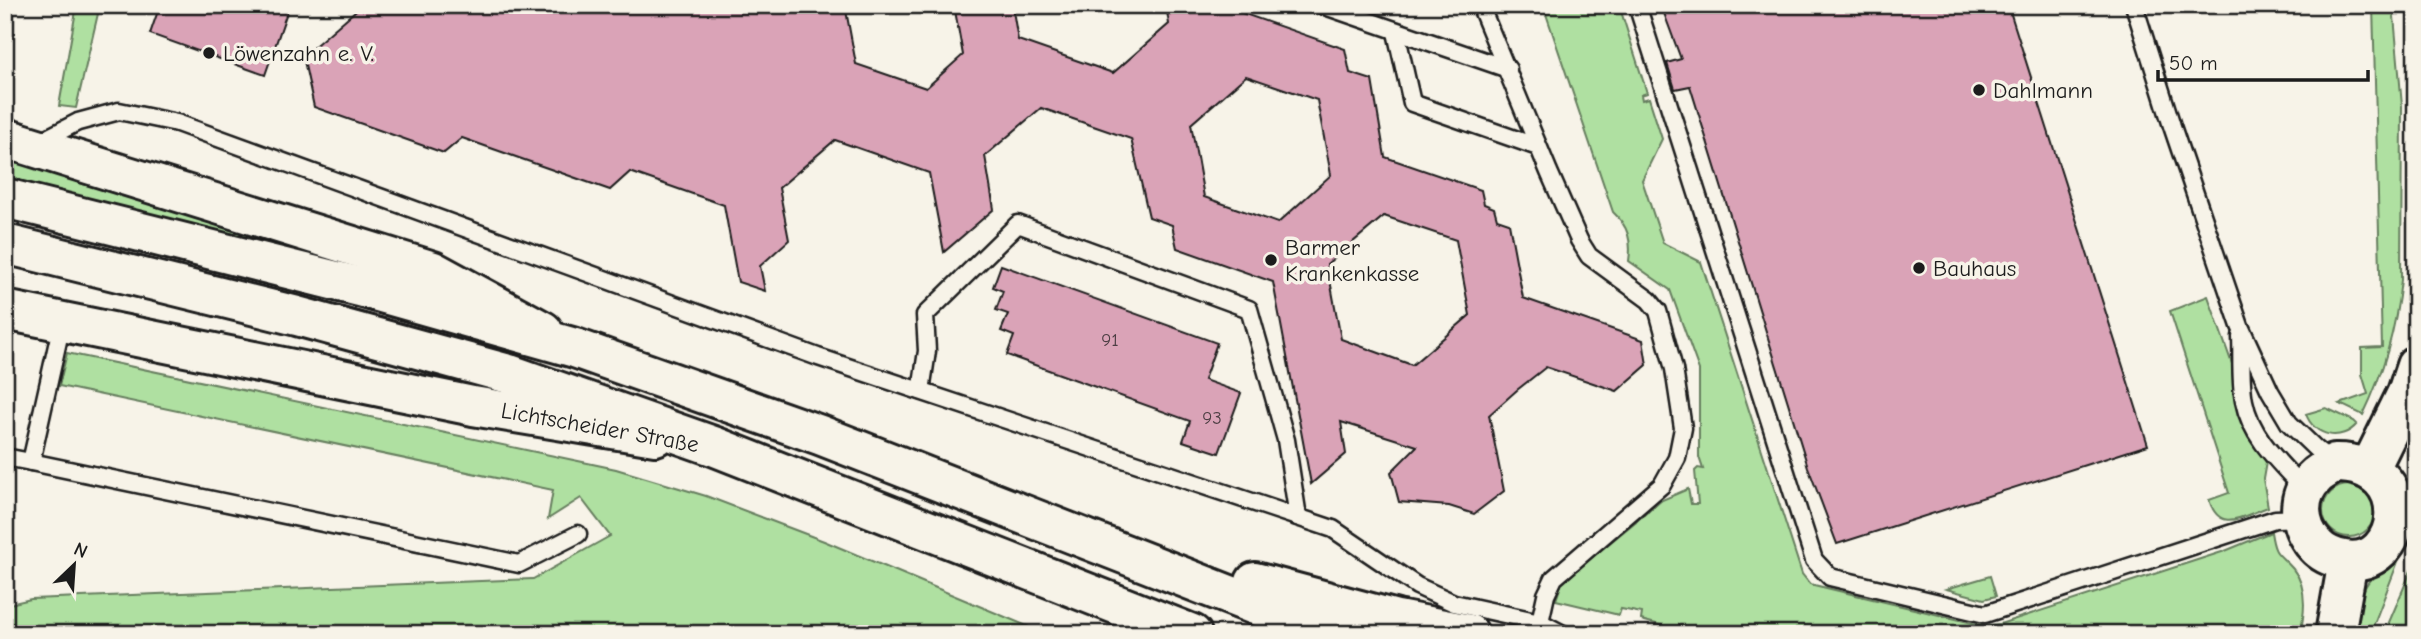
<svg xmlns="http://www.w3.org/2000/svg" width="2421" height="639" viewBox="0 0 2421 639" font-family="'Comic Neue',sans-serif">
<style>
.green{fill:#afe0a1;stroke:#667e5e;stroke-width:2}
.building{fill:#daa3b7;stroke:#1c1c1c;stroke-width:2;fill-rule:evenodd}
.lines{fill:none;stroke-linecap:round;stroke-linejoin:round}
.lane-casing{stroke:#1c1c1c;stroke-width:21}
.secondary-casing{stroke:#1c1c1c;stroke-width:44}
.primary-casing{stroke:#1c1c1c;stroke-width:44}
.highway-casing{stroke:#1c1c1c;stroke-width:44}
.lane{stroke:#f7f3e8;stroke-width:16}
.secondary{stroke:#f7f3e8;stroke-width:38}
.primary{stroke:#f7f3e8;stroke-width:38}
.highway{stroke:#f7f3e8;stroke-width:38}
.poi-dot{fill:#1c1c1c;stroke:#f7f3e8;stroke-width:2.5}
.labels{text-anchor:middle;stroke-width:7;stroke-linejoin:round;paint-order:stroke}
.number-label{font-size:19px;fill:#4c3e43}
.poi-label{font-size:23px;fill:#1c1c1c;stroke:#f7f3e8;text-anchor:start}
.street-label{font-size:23px;fill:#1c1c1c;stroke:#f7f3e8}
</style>
<rect width="100%" height="100%" fill="#f7f3e8"/>
<filter id="ink" filterUnits="userSpaceOnUse"><feTurbulence type="fractalNoise" baseFrequency=".0143" numOctaves="2"/><feDisplacementMap in="SourceGraphic" scale="14" xChannelSelector="R" yChannelSelector="G"/><feConvolveMatrix kernelMatrix="1 2 1 2 8 2 1 2 1" color-interpolation-filters="sRGB"/></filter>
<g filter="url(#ink)">
<g class="green">
<path d="M77,5H100L76,108L59,106Z"/>
<path d="M1543,5H1619L1647,93L1641,95L1642,100L1649,98L1662,139L1642,180L1663,243L1701,262L1802,574L1810,584L1985,626L2000,624L2225,551L2271,532C2275,558 2278,551 2293,569C2308,587 2305,613 2300,634H1694L1641,620L1642,613L1621,609L1619,615L1556,600L1562,582L1662,500L1688,489L1691,504H1698L1695,471L1698,468L1703,469L1699,457V370L1670,290L1629,261C1632,240 1628,226 1613,212Z"/>
<path d="M2373,5H2393L2402,106L2401,280C2396,328 2384,372 2363,415L2340,404L2368,394L2362,374V348L2382,347Z"/>
<path d="M5,151L403,279L5,180Z"/>
<path d="M2208,296L2232,364L2237,406L2243,425L2266,462L2263,479L2268,507C2242,516 2220,534 2209,500L2229,493L2170,311Z"/>
<path d="M67,353L616,469L706,496L824,541L1046,634H5V605L31,599L533,579L610,536L581,498L548,519L553,490L59,386Z"/>
<path d="M2326,408L2354,421L2357,424C2342,442 2314,437 2306,414Z"/>
<circle cx="2349" cy="511" r="26"/>
<path d="M2392,557L2399,559L2370,634H2356C2360,593 2360,585 2392,557Z"/>
<path d="M2416,559V620L2409,634H2384Z"/>
<path d="M1990,576L1996,596L1984,599L1946,589Z"/>
</g>
<g class="building">
<path d="M160,5H268L287,12L265,75L150,34Z"/>
<path d="M362,5H845L856,64L926,88L963,55L954,5H1012L1018,40L1113,73L1169,24L1166,5H1219L1345,49L1350,73L1372,80L1385,157L1481,190L1484,204L1494,208L1497,219L1509,223L1523,298L1643,340L1647,365L1617,391L1546,367L1517,390L1489,415L1504,491L1474,514L1449,506L1399,502L1391,472L1417,446L1341,422L1346,454L1311,484L1273,282L1177,248L1172,225L1149,217L1131,139L1041,108L985,156L994,209L944,252L929,173L835,140L779,188L789,240L760,266L765,291L738,282L724,205L630,172L610,190L462,138L444,153L314,107L303,56ZM1246,76L1317,100L1331,175L1278,223L1204,197L1191,124ZM1384,216L1456,240L1470,315L1412,365L1341,339L1327,264Z"/>
<path d="M1661,5H2008L2148,445L1837,544L1808,467L1690,86L1675,89L1667,63L1681,59Z"/>
<path d="M1001,265L1217,343L1204,380L1241,393L1219,453L1183,441L1190,421L1007,355L1014,336L1001,331L1008,314L996,310L1003,291L993,287Z"/>
</g>
<g class="lines">
<defs>
<g id="lane">
<path d="M1322,5L1508,69"/>
<path d="M1480,5L1549,172L1579,240L1589,256L1649,300L1658,311L1674,369L1683,428L1677,458L1662,485L1554,578L1546,595L1540,622"/>
<path d="M1637,5L1814,560L1830,577L1985,614L2275,519L2301,518"/>
<path d="M2134,5L2172,126L2240,326L2270,391L2289,423L2317,450L2333,462"/>
<path d="M1396,32L1412,103L1538,147"/>
<path d="M37,143L78,122L119,111L177,123L818,357L1333,529L1417,586L1454,603L1540,622L1563,634"/>
<path d="M2241,336C2242,357 2240,380 2244,401C2251,438 2281,464 2305,490"/>
<path d="M921,391L927,351L925,315L1018,224L1249,309L1286,440L1298,517"/>
<path d="M5,457L31,462L62,323"/>
<path d="M31,462L519,564L578,534"/>
</g>
<g id="secondary">
<path d="M2335,463C2421,462 2404,571 2344,560C2334,558 2323,554 2316,546C2297,526 2295,494 2317,475C2322,471 2329,467 2335,463Z"/>
<path d="M2370,468L2407,393L2416,366"/>
<path d="M2335,634L2348,561"/>
</g>
<g id="primary">
<path d="M5,138L433,271L543,331"/>
<path d="M5,310L473,406L655,436"/>
</g>
<g id="highway">
<path d="M5,198L360,287L575,348L820,435L1329,634"/>
<path d="M5,244L297,316L509,374L716,447L1192,634"/>
<path d="M1255,582L1397,620L1469,634"/>
</g>
</defs>
<use href="#lane" class="lane-casing"/>
<use href="#secondary" class="secondary-casing"/>
<use href="#primary" class="primary-casing"/>
<use href="#highway" class="highway-casing"/>
<use href="#lane" class="lane"/>
<use href="#secondary" class="secondary"/>
<use href="#primary" class="primary"/>
<use href="#highway" class="highway"/>
</g>
</g>
<g class="poi-dot">
<circle cx="209" cy="53" r="7"/>
<circle cx="1979" cy="90" r="7"/>
<circle cx="1271" cy="260" r="7"/>
<circle cx="1919" cy="268" r="7"/>
</g>
<g class="labels">
<g class="number-label">
<text x="1110" y="346">91</text>
<text x="1212" y="424">93</text>
</g>
<g class="poi-label">
<text x="223" y="61">Löwenzahn e. V.</text>
<text x="1993" y="98">Dahlmann</text>
<text x="1285" y="255">Barmer<tspan x="1285" dy="26">Krankenkasse</tspan></text>
<text x="1933" y="276">Bauhaus</text>
</g>
<g class="street-label">
<text transform="translate(600 427) rotate(10)" y="8">Lichtscheider Straße</text>
</g>
</g>
<rect width="2421" height="639" fill="none" stroke="#f7f3e8" stroke-width="28"/>
<rect x="14" y="14" width="2393" height="611" fill="none" stroke="#1c1c1c" stroke-width="2.5" filter="url(#ink)"/>
<g transform="translate(74 565) rotate(25)" stroke="#f7f3e8" stroke-width="5" paint-order="stroke">
<path d="M0-5L12 26L0 18L-12 26Z" fill="#1c1c1c"/>
<text y="-10" font-size="19" font-weight="bold" text-anchor="middle" fill="#1c1c1c">N</text>
</g>
<path d="M2158 70v10h210v-10" fill="none" stroke="#1c1c1c" stroke-width="3.5"/>
<text x="2169" y="70" font-size="21" fill="#1c1c1c" stroke="#f7f3e8" stroke-width="5" paint-order="stroke">50 m</text>
</svg>
